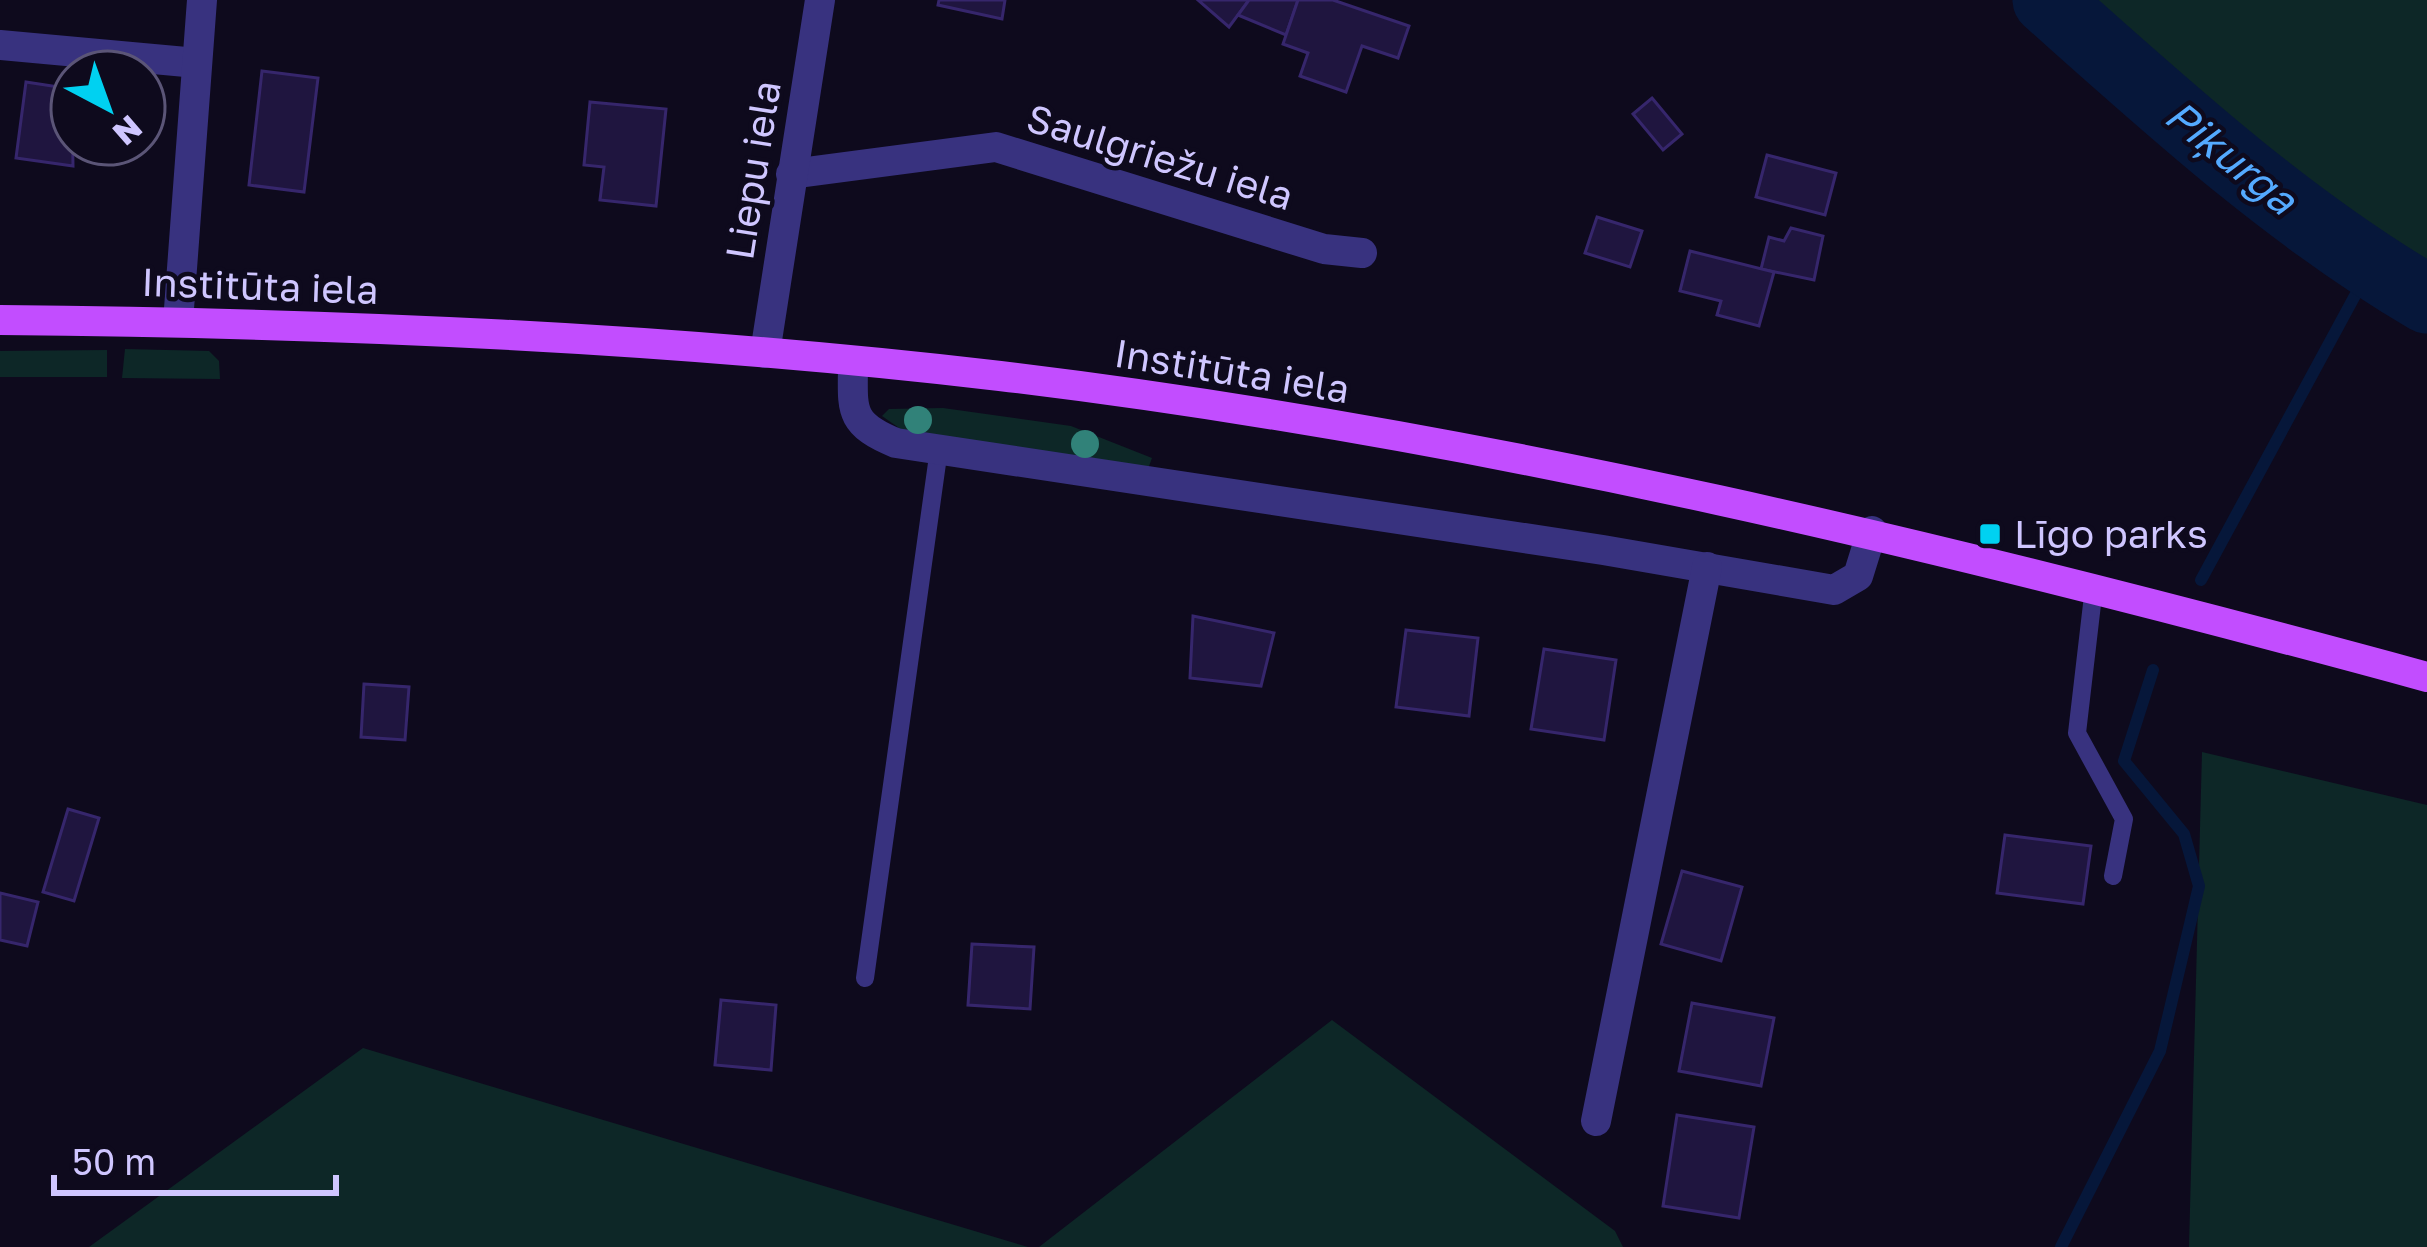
<svg xmlns="http://www.w3.org/2000/svg" width="2427" height="1247" viewBox="0 0 2427 1247" font-family="'Golos Text',sans-serif">
<style>
.green{fill:#0d2727}
.lines{fill:none;stroke-linecap:round;stroke-linejoin:round}
.stream{stroke:#06173a;stroke-width:12}
.river{stroke:#06173a;stroke-width:69}
.building{fill:#1f153f;stroke:#36266c;stroke-width:3}
.service{stroke:#38327f;stroke-width:18}
.minor{stroke:#38327f;stroke-width:30}
.primary{stroke:#c24dff;stroke-width:30}
.tree{fill:#318279}
.poi-dot{fill:#00d1f1;stroke:#0e0a1d;stroke-width:4.5}
.labels{text-anchor:middle;stroke-width:9;stroke-linejoin:round;paint-order:stroke}
.street-label{font-size:39px;fill:#cfc6ff;stroke:#0e0a1d}
.poi-label{font-size:39px;fill:#cfc6ff;stroke:#0e0a1d;text-anchor:start}
.water-label{font-size:42px;font-style:italic;fill:#54aaff;stroke:#0e0a1d}
</style>
<rect width="100%" height="100%" fill="#0e0a1d"/>
<g class="green">
<path d="M2018,0H2427V321L2270,224Z"/>
<path d="M125,349L209,351L219,361L220,379L122,378Z"/>
<path d="M107,350V377H0V351Z"/>
<path d="M943,408L1071,426L1152,458L1148,469L902,430L882,416L889,409Z"/>
<path d="M2202,752L2427,805V1247H2189Z"/>
<path d="M1332,1020L1615,1231L1623,1247H1039Z"/>
<path d="M363,1048L1028,1247H89Z"/>
</g>
<g class="lines">
<g class="stream">
<path d="M2201,580L2371,266"/>
<path d="M2061,1247L2160,1051L2199,886L2184,834L2124,761L2153,670"/>
</g>
<path class="river" d="M2047,0C2167,107 2287,217 2427,299"/>
</g>
<g class="building">
<path d="M939,0H1005L1002,19L938,5Z"/>
<path d="M1198,0H1249L1229,27Z"/>
<path d="M1249,0H1298L1286,35L1238,15Z"/>
<path d="M1298,0H1333L1409,26L1398,58L1362,46L1346,92L1300,76L1308,53L1283,44Z"/>
<path d="M262,71L318,78L304,192L249,185Z"/>
<path d="M26,82L72,89L73,166L16,158Z"/>
<path d="M1652,98L1682,134L1663,150L1633,114Z"/>
<path d="M590,102L666,109L656,206L600,200L604,167L584,165Z"/>
<path d="M1767,155L1836,173L1825,215L1756,197Z"/>
<path d="M1597,217L1642,231L1630,267L1585,253Z"/>
<path d="M1791,228L1823,236L1814,280L1761,269L1769,237L1784,241Z"/>
<path d="M1690,251L1774,272L1759,326L1717,315L1721,301L1680,291Z"/>
<path d="M1193,616L1274,633L1261,686L1190,678Z"/>
<path d="M1406,630L1478,638L1469,716L1396,707Z"/>
<path d="M1544,649L1616,660L1604,740L1531,729Z"/>
<path d="M364,684L409,687L405,740L361,737Z"/>
<path d="M68,809L99,818L74,901L43,892Z"/>
<path d="M2005,835L2091,846L2083,904L1997,893Z"/>
<path d="M1682,871L1742,887L1721,961L1661,944Z"/>
<path d="M0,893L38,902L27,946L0,940Z"/>
<path d="M972,944L1034,947L1030,1009L968,1005Z"/>
<path d="M721,1000L776,1005L771,1070L715,1065Z"/>
<path d="M1692,1003L1774,1018L1761,1086L1679,1071Z"/>
<path d="M1677,1115L1754,1127L1739,1218L1663,1206Z"/>
</g>
<g class="lines">
<g class="service">
<path d="M2094,587L2077,733L2124,819L2113,876"/>
<path d="M865,978L939,449"/>
</g>
<g class="minor">
<path d="M0,45L197,63"/>
<path d="M791,174L996,147L1324,249L1362,253"/>
<path d="M178,322L202,0"/>
<path d="M765,353L820,0"/>
<path d="M853,361C853,409 847,423 896,443L1603,550L1834,590L1858,576L1872,531"/>
<path d="M1596,1121L1707,567"/>
</g>
<path class="primary" d="M0,320C334,323 668,337 1000,376C1485,434 1957,549 2427,677"/>
</g>
<g class="tree">
<circle cx="918" cy="420" r="14"/>
<circle cx="1085" cy="444" r="14"/>
</g>
<rect class="poi-dot" x="1978" y="522" width="24" height="24" rx="6"/>
<g class="labels">
<g class="street-label">
<text transform="translate(1160 157) rotate(17)" y="14">Saulgriežu iela</text>
<text transform="translate(753 170) rotate(-81)" y="14">Liepu iela</text>
<text transform="translate(260 286) rotate(2)" y="14">Institūta iela</text>
<text transform="translate(1232 371) rotate(9)" y="14">Institūta iela</text>
</g>
<g class="poi-label">
<text x="2014" y="548">Līgo parks</text>
</g>
<g class="water-label">
<text transform="translate(2231 157) rotate(39)" y="15">Piķurga</text>
</g>
</g>
<g transform="translate(108 108) rotate(139)"><circle r="57" fill="#0e0a1d" stroke="#5b5577" stroke-width="3"/>
<path d="M0-9L21 45L0 30L-21 45Z" fill="#00d1f1"/>
<text y="-18" font-size="33" font-weight="bold" text-anchor="middle" fill="#cfc6ff">N</text>
</g>
<path d="M54 1175v18h282v-18" fill="none" stroke="#cfc6ff" stroke-width="6"/>
<text x="72" y="1175" font-size="36" fill="#cfc6ff" stroke="#0e0a1d" stroke-width="9" paint-order="stroke">50 m</text>
</svg>
